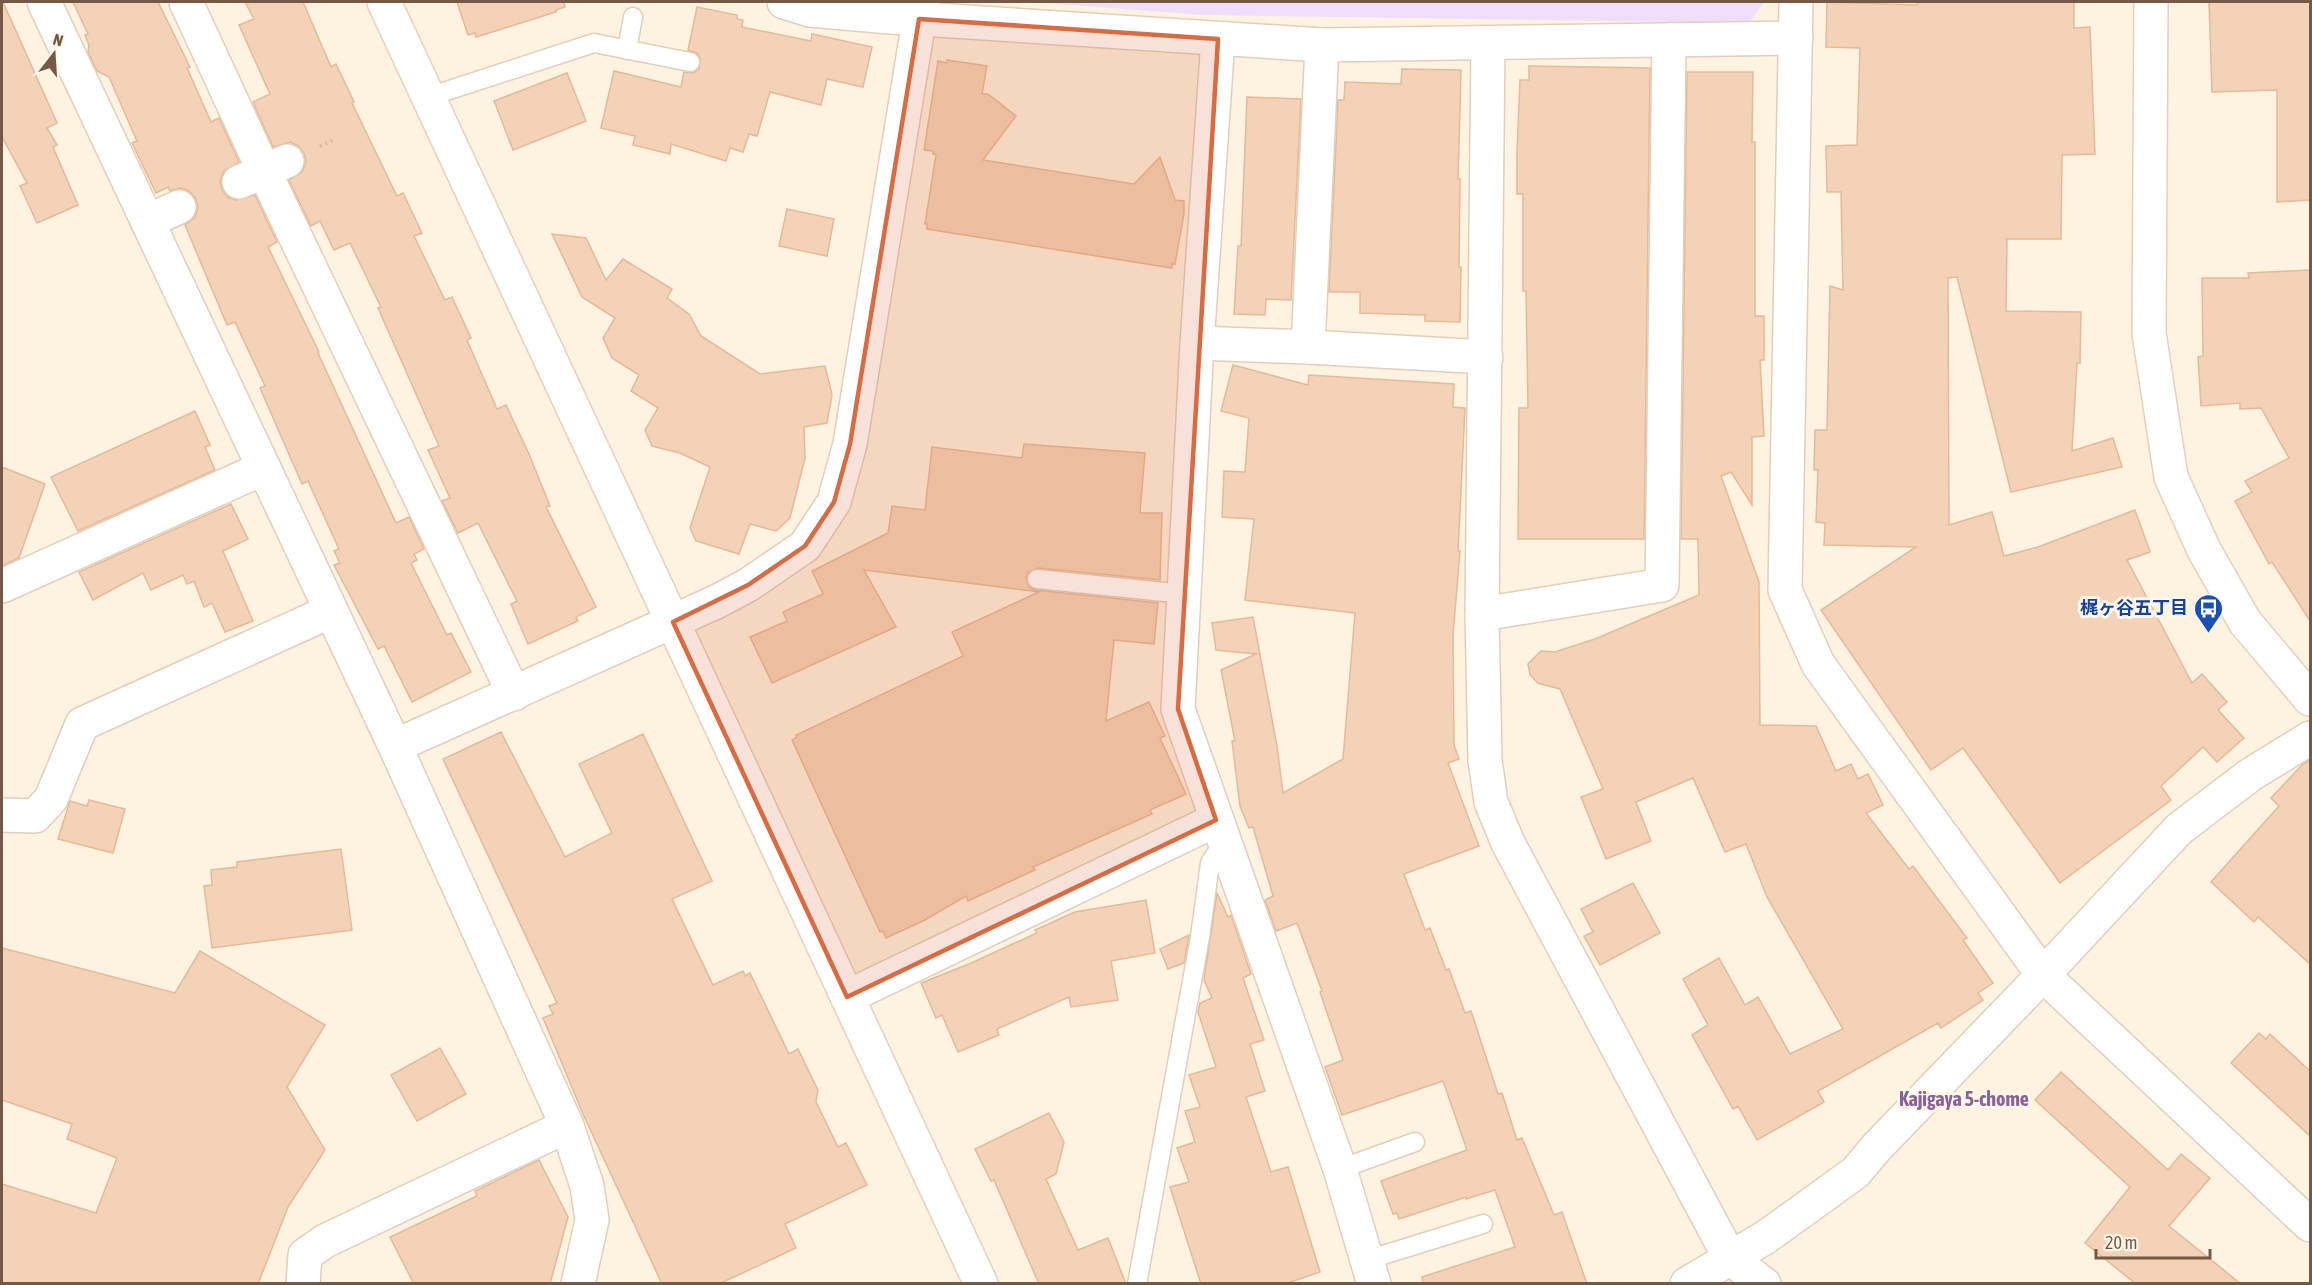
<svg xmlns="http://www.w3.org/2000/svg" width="2312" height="1285" viewBox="0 0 2312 1285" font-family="'Asap Condensed','Noto Sans JP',sans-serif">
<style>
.education{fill:#f0ddf9}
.building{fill:#f3d2b7;stroke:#e6b997;stroke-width:1.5}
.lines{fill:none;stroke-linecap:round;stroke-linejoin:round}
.lane-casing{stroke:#e1cfbc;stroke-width:21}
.street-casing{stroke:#e1cfbc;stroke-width:36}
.secondary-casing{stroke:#e6d0ba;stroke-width:36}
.path{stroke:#d7b59b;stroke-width:4;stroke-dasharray:1.5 4.5;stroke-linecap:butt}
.lane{stroke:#fff;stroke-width:18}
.street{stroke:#fff;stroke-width:33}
.secondary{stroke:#fff;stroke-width:33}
.marked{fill:#d96b43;fill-opacity:0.2;stroke:#d96b43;stroke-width:4.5;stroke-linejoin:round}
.labels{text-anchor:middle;stroke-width:6;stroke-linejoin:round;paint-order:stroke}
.transit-label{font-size:18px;font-weight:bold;fill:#164399;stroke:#fff7e7;text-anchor:end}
.neighbourhood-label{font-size:20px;font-weight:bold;fill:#886298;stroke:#fff7e7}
</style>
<rect width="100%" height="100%" fill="#fdf3e0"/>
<path class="education" d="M1033,2H1764L1749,23L1203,15Z"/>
<g class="building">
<path d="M2,2H3L57,123L47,128L57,145L53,147L78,205L37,223L20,186L27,183L2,137Z"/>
<path d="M73,2H158L190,67L187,68L211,122L219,118L239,162L224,171L220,181L222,190L228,197L236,200L255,195L277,242L268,247L319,352L318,353L396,523L409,517L424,549L414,554L417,560L411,563L447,635L451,633L471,672L412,702L384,646L378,649L334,565L340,563L334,551L339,549L308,481L302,484L260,388L265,386L235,322L227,325L185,225L195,217L198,208L196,199L189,191L181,188L170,191L168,187L156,193L132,143L137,141L109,77L97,71L88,52L89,45L85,35L88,34Z"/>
<path d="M245,2H303L331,67L336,64L354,102L352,103L397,196L403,193L422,233L414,236L445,300L452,297L471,338L467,340L497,409L506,405L529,454L550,506L546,507L596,607L576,617L578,621L528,644L511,604L517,601L478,523L458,533L442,501L450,498L428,450L439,446L378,308L381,307L350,243L334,250L320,221L311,226L289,180L302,172L306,162L304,153L299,146L290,142L273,147L253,102L270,94L239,25L254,19Z"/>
<path d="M457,2H564L565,7L556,10V12L476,37L475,33L468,35Z"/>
<path d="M1827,2L1917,5L1918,2H2074V28L2090,27L2095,154L2062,155L2061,239H2007L2006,311L2081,312L2080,363H2077L2072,451L2113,438L2122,467L2011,492L1957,277L1948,278L1949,525L1992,512L2004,556L2038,547L2135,510L2150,552L2127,560L2192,683L2202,674L2227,702L2218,710L2244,738L2217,762L2203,747L2161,786L2171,800L2060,883L1963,748L1931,770L1821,610L1916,547L1824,545L1825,523L1816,522L1818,470H1814L1815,430H1827L1830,286L1843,290L1841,192H1827L1826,146L1857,145L1860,48L1826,47Z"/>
<path d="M2209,2H2310V200L2277,202V90L2212,92Z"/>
<path d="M697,7L737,15V19L743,20L742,27L811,41L812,34L872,47L863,87L827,79L821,105L770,92L757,136L749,134L743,152L730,148L726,161L671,144L670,154L633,145L635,136L601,128L614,71L681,87L684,72L693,73L699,69L700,58L697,53L688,50Z"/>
<path d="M947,60L987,66L982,94H988L1016,116L983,160L1134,184L1160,157L1175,200L1184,201V214L1175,264L1172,263V268L927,229V224H925L936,154H933V151L924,150L938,61L947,63Z"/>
<path d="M1529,66L1650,68L1644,539H1518L1519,408H1528L1526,291H1523V194H1517V152L1520,80H1529Z"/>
<path d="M1402,69L1461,70L1458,179H1460L1459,267H1461L1460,322L1425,321V315L1360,313V292H1329L1338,100H1344L1345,82L1401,84Z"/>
<path d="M1687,72H1753L1752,142H1755V316H1764V360H1760L1764,436L1752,437V505L1731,472L1721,476L1759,582L1760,725L1816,726L1836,771L1851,764L1858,779L1868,774L1883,805L1866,813L1909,869L1913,866L1967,938L1963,940L1993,983L1978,993L1983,1000L1941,1028L1938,1023L1818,1091L1824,1102L1757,1140L1738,1106L1733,1109L1692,1035L1708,1025L1683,979L1719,958L1745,1005L1758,997L1790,1054L1843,1029L1767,897L1746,844L1725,852L1693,778L1636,802L1651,841L1606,859L1581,797L1603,789L1560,689L1538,683L1530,675L1528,664L1541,651L1555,652L1595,639L1699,595L1698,539H1681Z"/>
<path d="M567,73L586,121L513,150L494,101Z"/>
<path d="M1247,97L1301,99L1291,300L1266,299L1265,315L1234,314L1238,246H1241Z"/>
<path d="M787,209L834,219L827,256L779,246Z"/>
<path d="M552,234L586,238L606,280L623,259L672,289L667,298L689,314L701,336L760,374L825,366L832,395L827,423L804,427L805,458L790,518L776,531L750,524L739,554L696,541L690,528L710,467L680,453L652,446L645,430L658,408L631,391L639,375L612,358L603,338L615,318L582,297Z"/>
<path d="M2310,270V621L2272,562L2269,564L2235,501L2252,492L2245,481L2289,458L2261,408L2240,409V403L2201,406L2198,357L2203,356L2202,278H2249L2248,273Z"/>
<path d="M1233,365L1308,385L1309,375L1454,384L1453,407L1465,408L1458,551H1460L1453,636L1454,745L1459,759L1448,763L1479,846L1404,874L1425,930L1430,928L1446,970L1449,969L1465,1013L1471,1011L1498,1094L1502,1093L1517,1140L1522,1138L1554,1215L1562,1212L1587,1284H1423L1422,1277L1515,1247L1495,1190L1466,1199V1197L1399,1219L1397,1213L1393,1214L1381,1181L1467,1150L1443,1081L1342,1115L1325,1067L1343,1060L1320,992L1322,991L1297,923L1276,931L1265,900L1273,896L1253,827L1249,828L1240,806L1232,741H1235L1221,670L1256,654L1216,650L1212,623L1253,617L1277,746L1283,793L1343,759L1355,613L1245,600L1254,519L1222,517L1224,471L1245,472L1249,418L1221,411Z"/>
<path d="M195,411L210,445L205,447L215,470L78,531L51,477Z"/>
<path d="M1024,444L1145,453L1140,513H1162L1160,580L1038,568L1028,572L1026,578L1030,588L1036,590L1158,603L1154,644L1114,640L1106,721L1149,702L1165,736L1160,738L1186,794L1150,810L1152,814L1033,867L1035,870L968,901L966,896L923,921L886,938L883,931L880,932L792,740L797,737L796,735L963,656L952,632L1039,592L864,570L896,627L772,683L750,637L787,621L783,612L823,594L812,571L888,533L892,506L925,510L932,447L1022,458Z"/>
<path d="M2,467L45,484L19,558L2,566Z"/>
<path d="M231,504L248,539L223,551L253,621L225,632L212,603L204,607L194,581L187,584L183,575L151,590L143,573L93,600L79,572Z"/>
<path d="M501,732L565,857L612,833L579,764L643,734L712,881L672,899L713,985L743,971L745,976L750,973L789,1054L798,1049L813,1080L818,1090L816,1102L838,1147L846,1143L867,1185L785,1224L796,1248L719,1284H662L583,1114L543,1018L553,1014L549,1006L557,1003L443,759Z"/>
<path d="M2310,760V964L2258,917L2254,922L2211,882L2279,806L2271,798L2303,764Z"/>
<path d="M89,800L125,809L113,853L58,839L70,801L87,806Z"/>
<path d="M341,849L352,930L212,948L204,886L212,885L211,870L237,867V862Z"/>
<path d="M1633,883L1660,933L1600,965L1584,936L1593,932L1581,909Z"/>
<path d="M1217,893L1228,917L1231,915L1251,974L1243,978L1264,1040L1250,1044L1265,1091L1246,1097L1271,1172L1288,1167L1320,1272L1285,1284H1201L1170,1187L1189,1182L1177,1148L1195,1142L1185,1111L1200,1107L1189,1075L1216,1067L1198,1012L1200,1003L1212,998L1204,980Z"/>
<path d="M1146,900L1155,953L1111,961L1118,1000L1071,1007L1069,997L997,1029L999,1035L958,1052L942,1015L936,1018L921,983L969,964L1037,933L1035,930L1075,912Z"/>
<path d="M1189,935L1184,963L1168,969L1160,949Z"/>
<path d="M2,948L175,993L200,951L325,1025L287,1087L325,1150L288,1207L258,1284H2V1184L96,1213L117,1158L67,1139L72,1124L2,1100Z"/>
<path d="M2259,1033L2266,1039L2270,1034L2310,1071V1136L2231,1063Z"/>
<path d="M440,1048L466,1094L417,1121L391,1075Z"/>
<path d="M2061,1072L2168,1170L2181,1154L2210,1178L2169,1226L2241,1284H2136L2085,1243L2130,1187L2035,1100Z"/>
<path d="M1049,1113L1064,1142L1056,1174L1046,1179L1078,1250L1108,1238L1126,1284H1039L994,1180L991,1181L975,1149Z"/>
<path d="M539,1160L568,1217L550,1284H414L390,1237L477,1196L475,1191Z"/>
</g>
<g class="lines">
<defs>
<g id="lane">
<path d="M627,50L633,17"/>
<path d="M428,97L594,43L690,62"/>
<path d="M1037,579L1184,594"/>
<path d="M1340,1169L1415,1142"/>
<path d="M1367,1260L1483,1224"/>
<path d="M1137,1284L1200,937L1210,863L1224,841"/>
</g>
<g id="street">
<path d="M44,2L395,746L567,1126L587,1186L592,1220L578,1284"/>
<path d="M186,2L264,171L514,694"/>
<path d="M784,2L810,10L890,17L1322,45L1796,38"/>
<path d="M1796,2L1785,590L1818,664L2043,975L2310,1225"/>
<path d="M1218,39L1197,343L1178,709L1340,1169L1374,1284"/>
<path d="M1488,43L1482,614L1485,760L1491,802L1508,843L1730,1258L1764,1284"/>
<path d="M239,182L287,161"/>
<path d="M148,221L179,207"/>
<path d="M1197,343L1308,347L1486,357"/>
<path d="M1308,347L1322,45"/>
<path d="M2,586L264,468"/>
<path d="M1482,614L1662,585L1669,40"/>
<path d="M395,746L716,602L748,585L805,546L834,502L850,444L922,2"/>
<path d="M2,815L35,816L51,799L82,724L331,611"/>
<path d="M847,997L1216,820"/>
<path d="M303,1284L305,1255L325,1241L567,1126"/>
<path d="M1687,1284L1766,1237L1856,1172L1876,1148L2043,975L2179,829L2250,775L2310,738"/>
</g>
<g id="secondary">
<path d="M384,2L981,1284"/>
<path d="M2151,2L2149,333L2171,477L2204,550L2245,622L2310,699"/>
</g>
</defs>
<use href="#lane" class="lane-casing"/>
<use href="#street" class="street-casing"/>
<use href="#secondary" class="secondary-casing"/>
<path class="path" d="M320,146L336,139"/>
<use href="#lane" class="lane"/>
<use href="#street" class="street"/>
<use href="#secondary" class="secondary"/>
</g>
<path class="marked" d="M919,19L1218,39L1178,709L1216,820L847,997L673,622L748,585L805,546L834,502L850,444Z"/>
<defs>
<symbol id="bus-pin" viewBox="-11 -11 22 30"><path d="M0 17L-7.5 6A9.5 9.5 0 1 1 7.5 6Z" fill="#1a4fb4" stroke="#fff7e7"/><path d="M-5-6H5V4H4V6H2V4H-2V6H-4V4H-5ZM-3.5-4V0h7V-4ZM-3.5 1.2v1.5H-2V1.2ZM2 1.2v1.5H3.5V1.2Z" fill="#fff"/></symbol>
</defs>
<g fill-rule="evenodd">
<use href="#bus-pin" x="2192" y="592" width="33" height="45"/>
</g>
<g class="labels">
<g class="transit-label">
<text x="2188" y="614">梶ヶ谷五丁目</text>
</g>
<g class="neighbourhood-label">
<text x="1964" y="1106">Kajigaya 5-chome</text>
</g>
</g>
<rect width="2312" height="1285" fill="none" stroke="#745947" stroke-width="6"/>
<g transform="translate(54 54) rotate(17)" stroke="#fff7e7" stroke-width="4.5" paint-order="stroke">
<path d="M0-4.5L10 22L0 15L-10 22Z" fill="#745947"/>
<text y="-9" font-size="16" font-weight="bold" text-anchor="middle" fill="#745947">N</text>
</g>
<path d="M2096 1249v9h114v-9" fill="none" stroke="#745947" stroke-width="3"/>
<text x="2105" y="1249" font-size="18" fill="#745947" stroke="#fff7e7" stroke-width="4.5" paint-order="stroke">20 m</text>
</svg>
